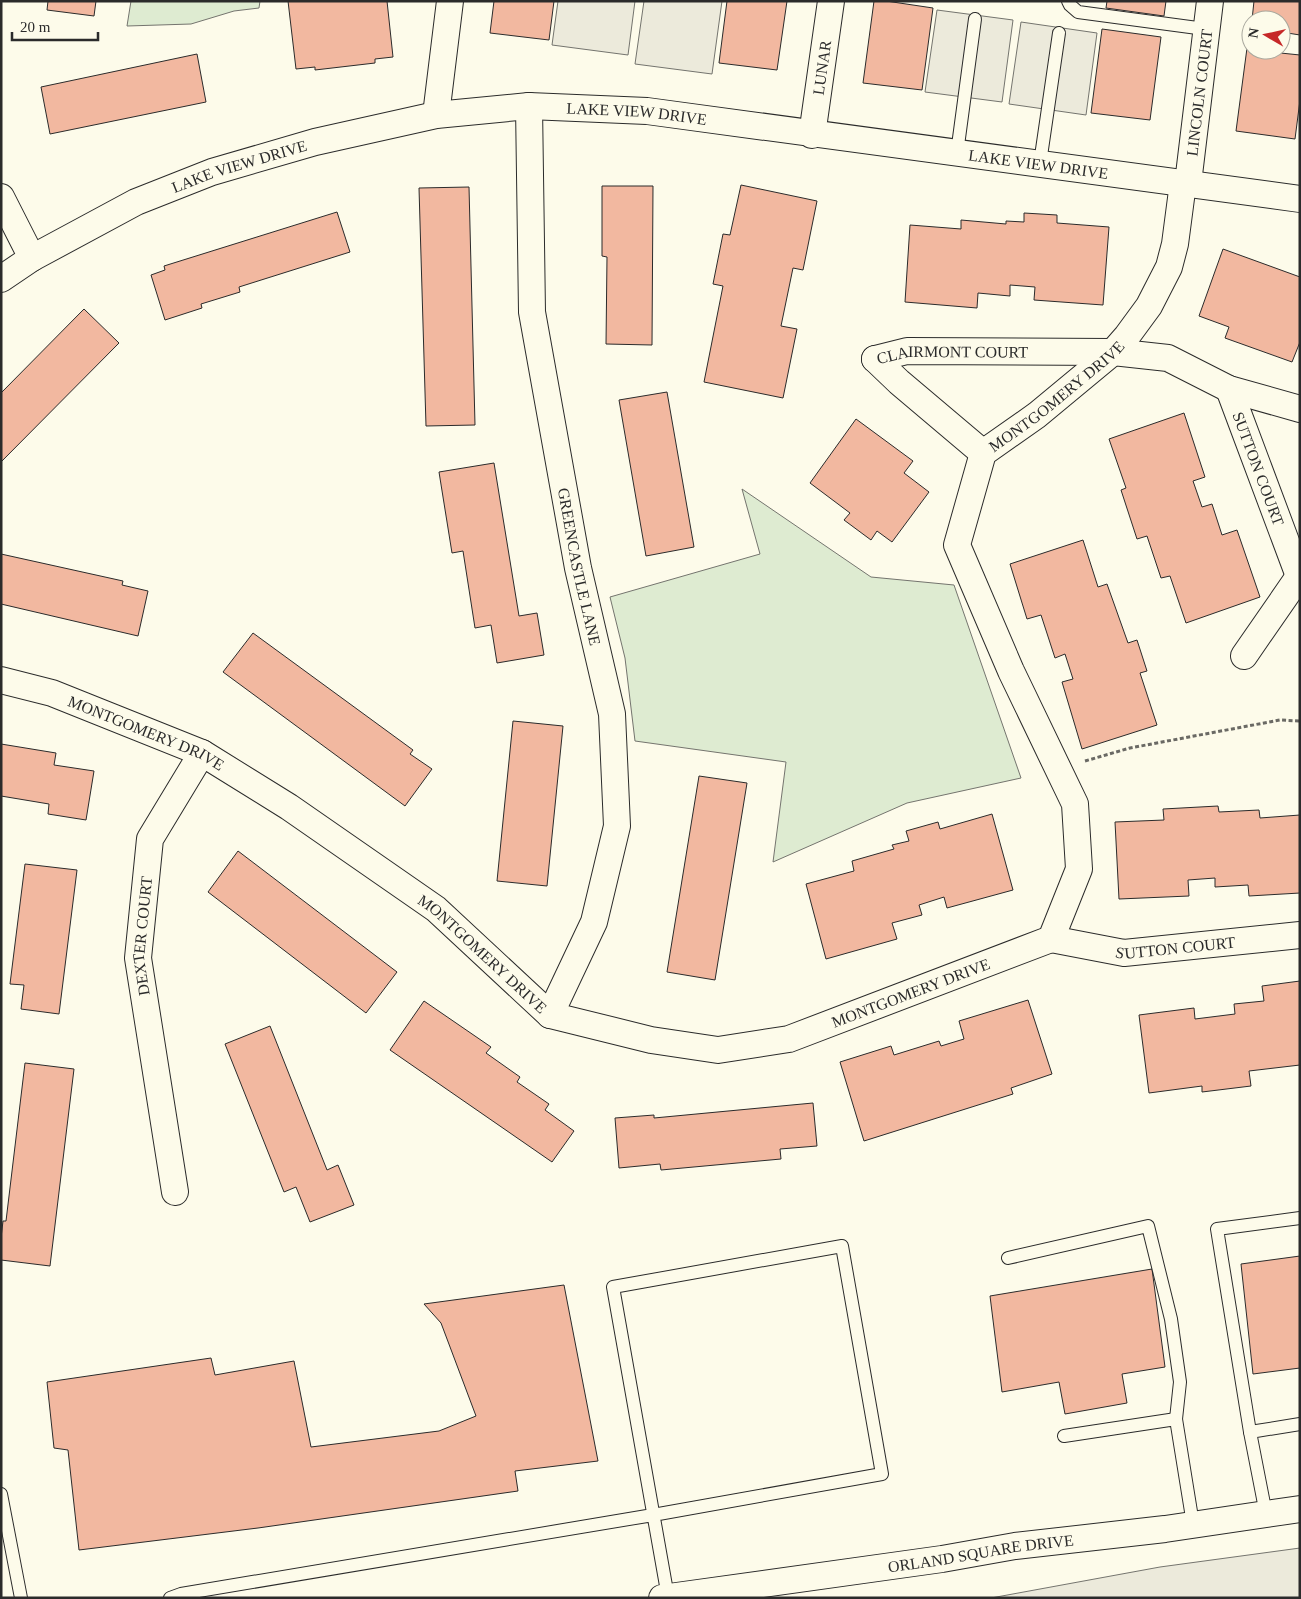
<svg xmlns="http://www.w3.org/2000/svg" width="1301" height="1599" viewBox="0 0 1301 1599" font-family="Georgia,serif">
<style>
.green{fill:#deebd1;stroke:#74746e}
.parking{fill:#eceadb;stroke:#74746e}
.building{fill:#f2b8a0;stroke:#2b2b2b}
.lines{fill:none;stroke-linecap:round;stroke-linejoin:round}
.service-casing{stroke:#2b2b2b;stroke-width:14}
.minor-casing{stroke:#2b2b2b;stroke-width:28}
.path{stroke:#6a6964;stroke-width:3;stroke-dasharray:4 2.5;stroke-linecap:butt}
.service{stroke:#fdfbea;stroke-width:12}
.minor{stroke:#fdfbea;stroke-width:26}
.labels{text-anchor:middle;stroke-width:4;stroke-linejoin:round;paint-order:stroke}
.street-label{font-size:16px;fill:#2b2b2b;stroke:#fdfbea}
</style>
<rect width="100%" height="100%" fill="#fdfbea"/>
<g class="green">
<path d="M131,1H260L259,8L234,11L191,24L127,26Z"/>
<path d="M742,489L871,577L954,585L1021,778L907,803L773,862L786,762L635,741L625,658L610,597L760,554Z"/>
</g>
<g class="parking">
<path d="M558,1H635L628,55L552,45Z"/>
<path d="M644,1H722L712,74L635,64Z"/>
<path d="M937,10L1013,20L1002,102L925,92Z"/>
<path d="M1021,22L1097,33L1086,115L1009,104Z"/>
<path d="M1300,1548V1598H991L1160,1567Z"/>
</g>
<g class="building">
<path d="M48,1H96L94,16L47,10Z"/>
<path d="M288,1H387L393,57L375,59V63L315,70V67L296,69Z"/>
<path d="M494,1H554L549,40L490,33Z"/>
<path d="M727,1H787L777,70L719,63Z"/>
<path d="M874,1H886L933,8L922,90L863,83Z"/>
<path d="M1107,1H1166L1164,16L1106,8Z"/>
<path d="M1254,1H1300V35L1281,32V20H1252Z"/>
<path d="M1102,29L1161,37L1150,120L1091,113Z"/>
<path d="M1247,48L1251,50L1300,55V100L1295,139L1236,131Z"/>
<path d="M197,54L206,102L50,134L41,87Z"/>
<path d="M741,185L817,201L803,270L793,268L781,326L797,329L783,398L704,382L723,286L713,284L723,234L730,235Z"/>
<path d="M602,186H653L652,345L606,344L607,257L602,256Z"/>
<path d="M469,187L475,425L426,426L419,188Z"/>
<path d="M337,212L350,252L239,287L240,292L201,304L202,308L165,320L151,275L165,270L164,266Z"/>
<path d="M1024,213L1057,215V223L1109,227L1103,305L1034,300L1035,287L1010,285V296L978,293L977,308L905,302L910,225L961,229V220L1006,224V221L1024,222Z"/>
<path d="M1223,249L1300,277V342L1292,362L1225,338L1229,327L1199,316Z"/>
<path d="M84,309L119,343L1,462V393Z"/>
<path d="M667,392L694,547L646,556L619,400Z"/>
<path d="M1184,413L1205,477L1193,481L1202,507L1212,504L1222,535L1237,530L1260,597L1186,623L1170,576L1161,578L1147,536L1137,539L1121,490L1126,488L1109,439Z"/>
<path d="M856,419L913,461L904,473L929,492L892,542L877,531L871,540L844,520L850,513L810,483Z"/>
<path d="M494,463L519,616L537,613L544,655L497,663L491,625L475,628L463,551L452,553L439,472Z"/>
<path d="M1083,540L1098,587L1107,584L1128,643L1137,640L1147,671L1140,673L1157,725L1082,749L1062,682L1073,679L1065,654L1055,658L1041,615L1027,619L1010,564Z"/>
<path d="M1,554L123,581L122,585L148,591L138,636L1,604Z"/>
<path d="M253,633L413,750L410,754L432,769L405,806L223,672Z"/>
<path d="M513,721L563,726L547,886L497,881Z"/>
<path d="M1,744L56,753L54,765L94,771L86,820L48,814L49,804L1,796Z"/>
<path d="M699,776L747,783L715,980L667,972Z"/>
<path d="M1218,806L1219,812L1259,810L1260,818L1300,815V893L1249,896L1248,885L1215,887V878L1188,880L1189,896L1119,899L1115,822L1164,820L1163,809Z"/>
<path d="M992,814L1013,890L947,908L944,897L919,905L922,915L892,923L897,939L826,959L806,884L854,871L852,861L894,849L892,845L909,841L906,831L938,822L940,829Z"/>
<path d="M238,851L397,972L366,1013L208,892Z"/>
<path d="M25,864L77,870L59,1014L21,1009L24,985L10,984Z"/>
<path d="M1300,981V1065L1249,1071L1251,1086L1202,1092V1086L1149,1093L1139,1015L1194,1008L1195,1019L1235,1014L1234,1004L1264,1001L1262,986Z"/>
<path d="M1028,1000L1052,1074L1011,1088L1013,1094L864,1141L840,1062L891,1046L894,1055L939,1041L941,1046L964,1039L959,1021Z"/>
<path d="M424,1001L491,1047L486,1053L520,1077L517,1082L549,1104L545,1110L574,1131L552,1162L390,1050Z"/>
<path d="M270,1026L327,1170L338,1165L354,1205L310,1222L296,1187L284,1192L225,1044Z"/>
<path d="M25,1063L74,1069L50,1266L1,1260V1238L3,1221H6Z"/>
<path d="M813,1103L817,1146L780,1149L781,1159L661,1170L660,1164L619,1168L615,1118L654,1115V1118Z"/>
<path d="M1300,1256V1368L1253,1374L1241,1264Z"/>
<path d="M1152,1269L1165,1367L1122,1374L1127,1403L1065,1414L1059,1382L1002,1392L990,1296Z"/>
<path d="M564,1285L598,1461L515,1471L518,1491L258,1528L79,1550L68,1450L54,1448L47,1382L211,1358L215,1375L294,1361L311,1447L439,1431L476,1416L441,1323L424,1304Z"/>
</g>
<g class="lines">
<defs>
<g id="service">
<path d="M1068,1L1070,5L1078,12L1205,29"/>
<path d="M957,153L975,19"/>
<path d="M1040,163L1059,33"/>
<path d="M1008,1258L1148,1226L1171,1319L1180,1382L1176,1419"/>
<path d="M1250,1432L1217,1229L1300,1218"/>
<path d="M1064,1436L1176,1419L1193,1524"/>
<path d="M1,1494L21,1598"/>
<path d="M1266,1514L1250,1432L1300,1424"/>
<path d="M170,1598L181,1594L653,1515L882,1474L842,1246L613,1287L668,1597"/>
</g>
<g id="minor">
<path id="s1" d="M529,106L532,312L578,568L612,714L617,826L594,922L550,1015"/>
<path d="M436,115L450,1"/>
<path id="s2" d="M812,135L831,1"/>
<path id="s3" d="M1188,183L1210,1"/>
<path d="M1,197L32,258"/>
<path id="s4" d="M1,279L32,258L136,202L212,172L315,142L436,115L529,106L647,111L1300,199"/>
<path id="s5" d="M875,359L907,351L1113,352L1168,358L1229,389L1300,409"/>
<path d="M875,359L899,382L983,453"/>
<path id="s6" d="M1229,389L1299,576"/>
<path d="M1244,656L1300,575"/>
<path id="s7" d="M1,680L52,693L202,753L289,807L436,909L550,1015L651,1040L718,1050L789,1039L1051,939L1079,869L1075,804L1011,671L957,545L983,453L1037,415L1113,352L1127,336L1149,306L1169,267L1175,244L1183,183"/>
<path id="s8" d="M1051,939L1124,953L1300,935"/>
<path id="s9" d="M175,1192L138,958L150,839L202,753"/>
<path id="s10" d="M662,1598L942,1559L1015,1546L1165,1529L1300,1509"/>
</g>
</defs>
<use href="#service" class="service-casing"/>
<use href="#minor" class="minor-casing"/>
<path class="path" d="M1085,761L1130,748L1280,720L1300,721"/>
<use href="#service" class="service"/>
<use href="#minor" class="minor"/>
</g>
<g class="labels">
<g class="street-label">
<text dy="6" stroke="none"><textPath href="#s2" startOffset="68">LUNAR</textPath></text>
<text dy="6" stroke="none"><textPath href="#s3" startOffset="91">LINCOLN COURT</textPath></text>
<text dy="6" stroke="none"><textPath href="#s4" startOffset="670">LAKE VIEW DRIVE</textPath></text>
<text dy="6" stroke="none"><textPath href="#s4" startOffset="1075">LAKE VIEW DRIVE</textPath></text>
<text dy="6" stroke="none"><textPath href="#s4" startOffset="265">LAKE VIEW DRIVE</textPath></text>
<text dy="6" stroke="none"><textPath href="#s5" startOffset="78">CLAIRMONT COURT</textPath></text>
<text dy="6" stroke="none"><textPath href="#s7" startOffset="1789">MONTGOMERY DRIVE</textPath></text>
<text dy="6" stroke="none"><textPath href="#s6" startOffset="85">SUTTON COURT</textPath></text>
<text dy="6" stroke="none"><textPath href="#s1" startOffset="465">GREENCASTLE LANE</textPath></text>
<text dy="6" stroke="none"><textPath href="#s7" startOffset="155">MONTGOMERY DRIVE</textPath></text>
<text dy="6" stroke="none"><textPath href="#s9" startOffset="259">DEXTER COURT</textPath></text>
<text dy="6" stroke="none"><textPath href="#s8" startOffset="126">SUTTON COURT</textPath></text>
<text dy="6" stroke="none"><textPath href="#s7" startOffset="560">MONTGOMERY DRIVE</textPath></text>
<text dy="6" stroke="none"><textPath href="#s7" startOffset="1025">MONTGOMERY DRIVE</textPath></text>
<text dy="6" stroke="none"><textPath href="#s10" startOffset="322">ORLAND SQUARE DRIVE</textPath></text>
</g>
</g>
<rect width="1301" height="1599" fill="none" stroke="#2b2b2b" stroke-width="5"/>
<g transform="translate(1266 35) rotate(279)"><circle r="24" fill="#fdfbea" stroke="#a9a89e"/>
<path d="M0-4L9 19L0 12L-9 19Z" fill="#c62828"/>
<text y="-8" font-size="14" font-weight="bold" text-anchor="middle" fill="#2b2b2b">N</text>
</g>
<path d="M12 32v8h86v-8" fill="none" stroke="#2b2b2b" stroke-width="2.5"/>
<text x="20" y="32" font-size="15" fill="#2b2b2b" stroke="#fdfbea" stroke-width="4" paint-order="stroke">20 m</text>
</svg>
